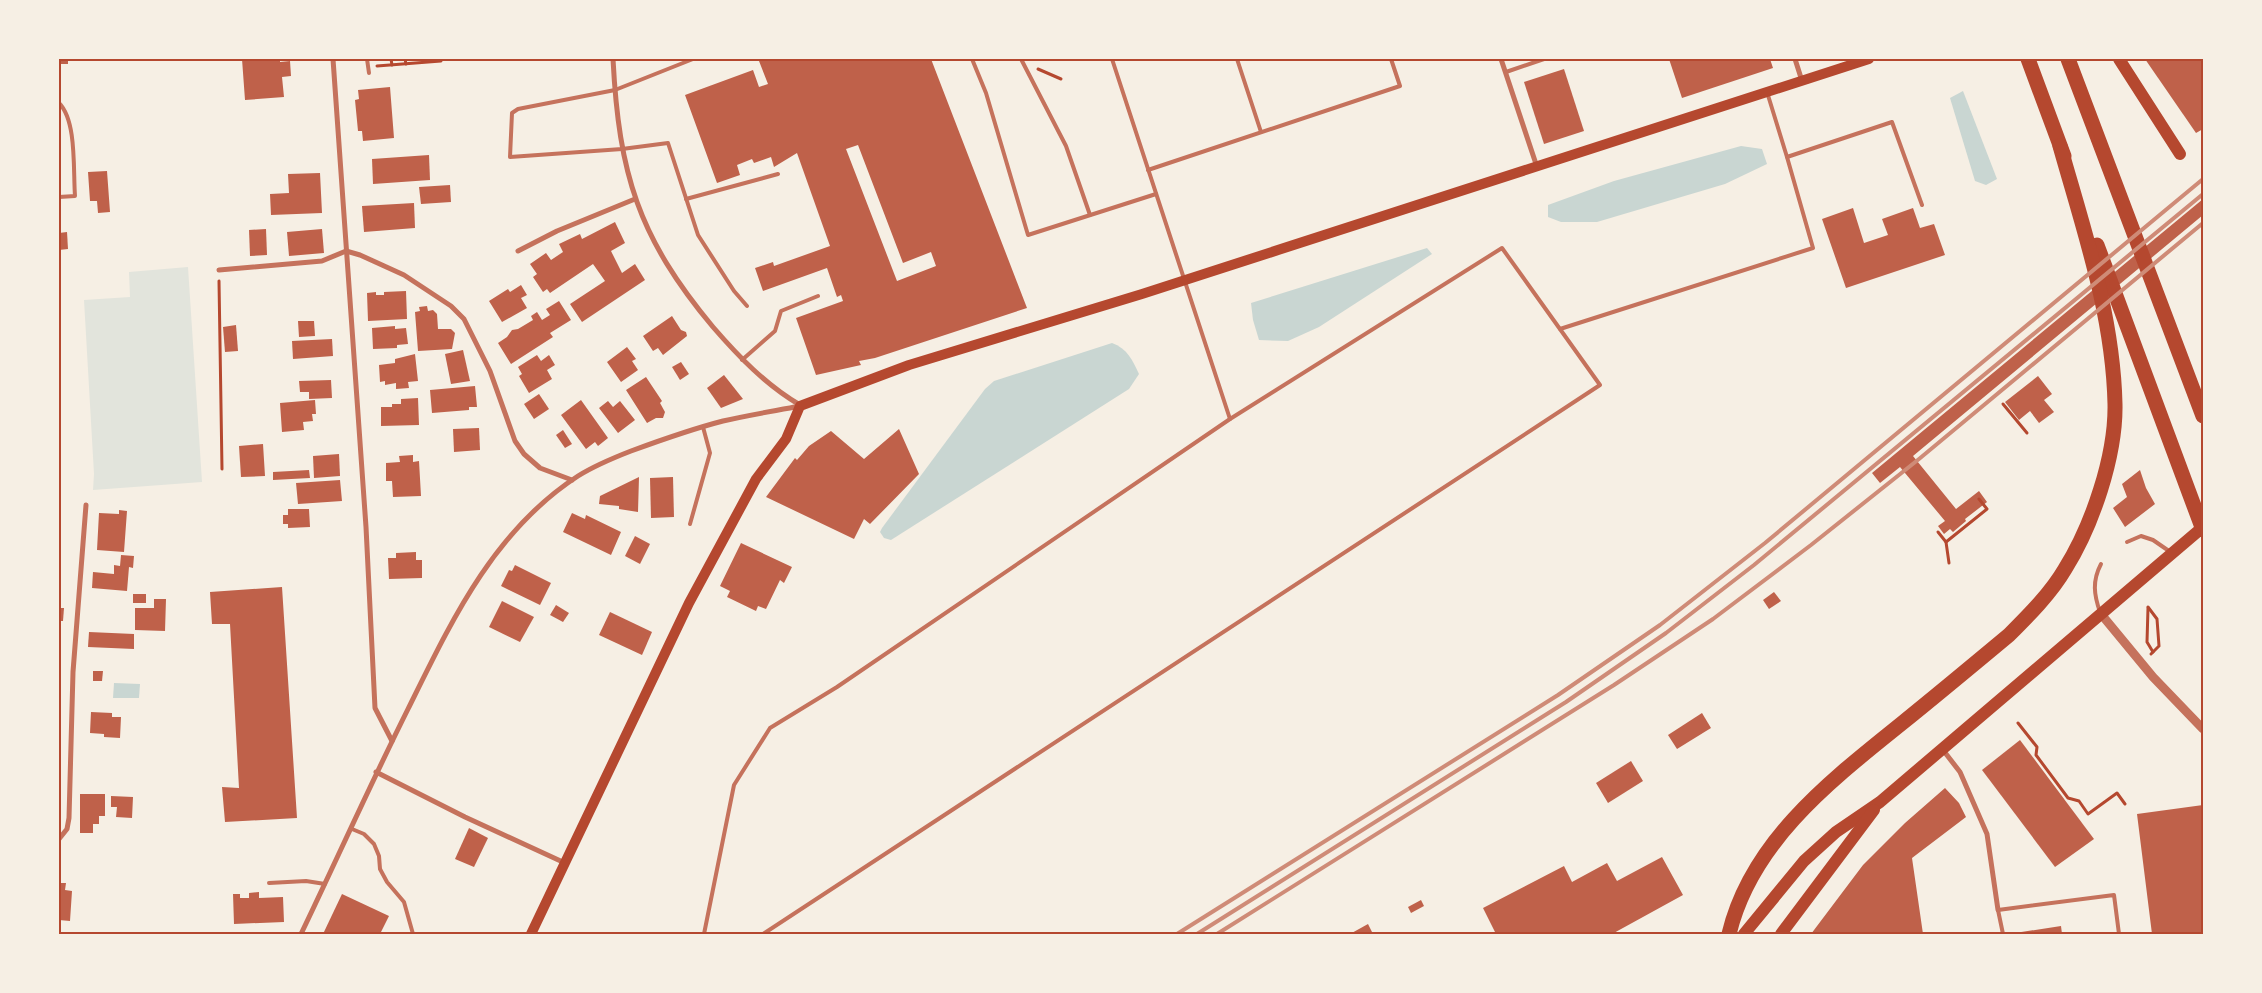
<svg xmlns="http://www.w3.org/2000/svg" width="2262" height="993" viewBox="0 0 2262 993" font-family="Signika,sans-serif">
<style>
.green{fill:#e2e4dc}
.water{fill:#c9d6d2}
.building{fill:#bf614a;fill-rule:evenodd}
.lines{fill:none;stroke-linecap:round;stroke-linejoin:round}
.path{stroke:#b5482f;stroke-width:3}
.service{stroke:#c5725c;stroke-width:4}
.minor{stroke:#c5725c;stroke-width:5}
.tertiary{stroke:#c5725c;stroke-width:9}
.secondary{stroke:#b5482f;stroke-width:10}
.primary{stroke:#b5482f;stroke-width:12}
.motorway{stroke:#b5482f;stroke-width:15}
.rail{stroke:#cf8b77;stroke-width:4}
.neatline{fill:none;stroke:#b5482f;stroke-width:2}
</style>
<rect width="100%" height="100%" fill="#f6efe4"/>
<path class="green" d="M188,267L202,482L93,490L94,474L84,300L130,297L129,272Z"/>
<g class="water">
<path d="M1963,91L1997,179L1986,185L1975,181L1950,98Z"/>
<path d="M1741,146L1762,149L1767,164L1725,184L1597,222H1561L1548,217V205L1614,181Z"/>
<path d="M1427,248L1432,254L1319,327L1288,341L1259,340L1253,320L1251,303Z"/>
<path d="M1112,343C1127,348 1133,361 1139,374L1129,389L891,540L884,538L880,532L882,528L985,389L994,381Z"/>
<path d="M114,683L140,684L139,698H113Z"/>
</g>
<g class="building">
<rect x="59" y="59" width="9" height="5"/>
<path d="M242,59H280V62L290,61L291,76L282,77L284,97L245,100Z"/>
<path d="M762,59H931L1027,308L875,358L859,361L861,365L816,375L796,318L843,301L841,295L837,297L827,268L763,291L755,268L773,262L774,266L830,246L797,153L774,167L771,157L754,163L752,159L737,165L740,175L717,183L685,95L753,70L759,87L768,84L759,61ZM858,145L903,263L931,252L936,266L897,281L846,149Z"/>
<path d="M1669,59H1770L1773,68L1682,98Z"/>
<path d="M2145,59H2203V129L2196,133Z"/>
<path d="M1564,69L1584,131L1544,144L1524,82Z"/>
<path d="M390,87L394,138L363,141L362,131H358L355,100L359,99L358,90Z"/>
<path d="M429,155L430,180L373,184L372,159Z"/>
<path d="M107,171L110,212L98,213L97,201H90L88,172Z"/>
<path d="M320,173L322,213L271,215L270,194L289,193L288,174Z"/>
<path d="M450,185L451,202L421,204L419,187Z"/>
<path d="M2203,199V215L1913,456L1956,509L1979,491L1987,502L1965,519L1966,521L1953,532L1950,529L1944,534L1938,526L1945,521L1900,467L1880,483L1872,473Z"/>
<path d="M414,203L415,228L364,232L362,206Z"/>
<path d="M1853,208L1864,243L1888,235L1882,219L1913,208L1920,228L1934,224L1945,255L1846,288L1822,219Z"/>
<path d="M615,222L625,243L611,251L622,273L635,264L645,280L582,322L570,304L605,281L593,264L550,293L547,289L543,292L533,277L537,274L530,264L546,253L551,260L563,252L559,244L580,234L582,239Z"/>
<path d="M266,229L267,255L250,256L249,230Z"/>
<path d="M322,229L324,253L289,256L287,232Z"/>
<path d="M67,232L68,249L59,250V233Z"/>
<path d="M521,285L527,295L521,298L527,308L502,322L489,301L508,289L510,292Z"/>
<path d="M406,291L407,319L368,321L367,293L376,292V295H384V292Z"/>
<path d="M559,301L571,320L550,333L553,337L511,364L498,343L507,337L512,330L518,329L533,320L531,316L537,312L542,320L550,315L546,309Z"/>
<path d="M427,306L428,311L433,310L437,314L438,329H451L455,333L452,349L418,351L415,312L420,311L419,307Z"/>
<path d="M672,316L681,330L686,332L687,336L663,355L658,348L653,351L643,336Z"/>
<path d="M298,321H314L315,336L299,337Z"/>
<path d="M236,325L238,351L225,352L223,327Z"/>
<path d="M395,326V329L406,328L408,344L397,345V348L373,349L372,328Z"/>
<path d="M332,339L333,356L293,359L292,341Z"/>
<path d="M627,347L636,359L632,361L638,370L621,382L607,362Z"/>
<path d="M463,350L470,381L451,384L445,354Z"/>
<path d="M415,354L418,381L408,382L409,388L396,389V383L385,385V381L380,382L379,365L395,363V359Z"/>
<path d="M537,355L541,361L549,355L555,365L547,370L552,379L529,393L519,376L522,374L518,367Z"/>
<path d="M681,362L689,374L680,380L672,367Z"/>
<path d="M724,375L743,399L721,408L707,388Z"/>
<path d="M2038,376L2052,394L2044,400L2054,412L2039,423L2030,411L2019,420L2005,402Z"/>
<path d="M646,377L662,401L660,403L665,412L663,418H656L647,423L626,390Z"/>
<path d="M331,380L332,398L309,399V392H300L299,381Z"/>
<path d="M475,386L477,407H469V410L432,413L430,390Z"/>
<path d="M539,394L549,409L534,419L524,404Z"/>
<path d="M418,398L419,425L381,426V407H392V404H401V399Z"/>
<path d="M315,400L316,414H312L313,421L303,422L304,430L282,432L280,403Z"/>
<path d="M581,400L608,438L598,446L595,442L586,449L561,415Z"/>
<path d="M608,401L613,407L620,401L635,420L618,433L599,408Z"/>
<path d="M479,428L480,450L454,452L453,429Z"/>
<path d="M899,429L919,474L870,524L864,519L854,539L766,497L795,458L797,460L809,446L831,431L864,459Z"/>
<path d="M563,430L572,444L565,448L556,435Z"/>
<path d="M263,444L265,476L241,477L239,446Z"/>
<path d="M339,454L340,476L314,478L313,456Z"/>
<path d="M413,455V462L419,461L421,496L393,497L392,481H386V463L400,462L399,456Z"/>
<path d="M309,470L310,478L273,480V472Z"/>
<path d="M2140,470L2146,488L2155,504L2125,527L2113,508L2127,497L2122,484Z"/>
<path d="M639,477L638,512L619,509V506L599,504L600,496Z"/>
<path d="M673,477L674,517L651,518L650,478Z"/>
<path d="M340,480L342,501L298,504L296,483Z"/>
<path d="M288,509H309L310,527L288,528V524H283V515H288Z"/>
<path d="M119,510L127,511L124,552L97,550L99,513L119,514Z"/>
<path d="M572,513L585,519L586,515L621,532L611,555L563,532Z"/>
<path d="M635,536L650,544L640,564L625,556Z"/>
<path d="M741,543L792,567L784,583L780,580L766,609L758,606L756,611L727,597L730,591L720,586Z"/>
<path d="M416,552V560H422V578L389,579L388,558H396V553Z"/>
<path d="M121,555L134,556L133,568L129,567L127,591L92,588L93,572L114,574V565L120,566Z"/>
<path d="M515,565L551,583L540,605L501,586L509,570L512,571Z"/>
<path d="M282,587L297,818L225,822L222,787L239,788L230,624H212L210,592Z"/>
<path d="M1774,592L1781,601L1769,609L1763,600Z"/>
<rect x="133" y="594" width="13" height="9"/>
<path d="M154,599H166L165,631L135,630V608H154Z"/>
<path d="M502,601L534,617L520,642L489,627Z"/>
<path d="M556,605L569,613L563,622L550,615Z"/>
<path d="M59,608H64L63,621H59Z"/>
<path d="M610,612L652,632L642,655L599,635Z"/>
<path d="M89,632L134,634V649L88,647Z"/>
<path d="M93,671H103L102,681H93Z"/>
<path d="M91,712L112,713V717H121L120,738L104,737V734L90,733Z"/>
<path d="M1702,713L1711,728L1677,749L1668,735Z"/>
<path d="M2020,740L2094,839L2055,867L1982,770Z"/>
<path d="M1631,761L1643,781L1608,803L1596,783Z"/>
<path d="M1945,788L1959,803L1966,817L1912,858L1923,934H1811L1863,865L1905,823Z"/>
<path d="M80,794H105V816H99V824H93V833H80Z"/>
<path d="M111,796L133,797L132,818L116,817L117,807H111Z"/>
<path d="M2203,805V934H2152L2137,814Z"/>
<path d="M469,828L488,838L474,867L455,859Z"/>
<path d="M1662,857L1683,895L1612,934H1496L1483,908L1564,866L1572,882L1607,863L1617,881Z"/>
<path d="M59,883H66L65,890L72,891L70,921L59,920Z"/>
<path d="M259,892V898L283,897L284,922L234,924L233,894H240V898H249V893Z"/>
<path d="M342,894L389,916L380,934H323Z"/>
<path d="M1421,900L1424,906L1411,913L1408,907Z"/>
<path d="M1368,924L1373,934H1350Z"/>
<path d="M2061,926L2062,934H2015V933Z"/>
</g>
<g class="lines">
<g class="path">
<path d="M391,59L392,65"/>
<path d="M405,59L406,64"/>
<path d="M377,66L441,61V59"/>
<path d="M1038,69L1061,79"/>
<path d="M219,281L222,469"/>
<path d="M2003,404L2027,433"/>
<path d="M1938,532L1946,542L1949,563"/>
<path d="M1946,542L1987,509L1979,499"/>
<path d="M2148,607L2157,619L2159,646L2151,654"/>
<path d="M2148,608L2147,642L2153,652"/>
<path d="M2018,723L2037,747L2036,755L2068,798L2079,801L2088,814L2117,793L2125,804"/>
</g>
<g class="service">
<path d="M367,59L369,73"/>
<path d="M693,59L615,90L518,109L512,113L510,157L622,149L668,143L698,235L734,291L747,306"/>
<path d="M972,59L986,93L1028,235L1156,194"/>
<path d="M1021,59L1066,146L1090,215"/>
<path d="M1112,59L1230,419"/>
<path d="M1237,59L1261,132"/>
<path d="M1506,72L1544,59"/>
<path d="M1767,92L1787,157L1892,122L1922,205"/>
<path d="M59,103C77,121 73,170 75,196L59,197"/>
<path d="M1148,170L1400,86L1391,59"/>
<path d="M686,199L778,174"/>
<path d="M1560,329L1813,248L1787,157"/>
<path d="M742,360L775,331L781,311L818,296"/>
<path d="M690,524L710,453L703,427"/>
<path d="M2127,542L2141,536L2153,540L2169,551"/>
<path d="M2100,612C2094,595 2092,581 2101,564"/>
<path d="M352,829L364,834L374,844L379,856L380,869L387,882L404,902L413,934"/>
<path d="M269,883L306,881L325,884"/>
<path d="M704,934L734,785L770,728L837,687L1230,419L1502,248L1600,385L763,934"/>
<path d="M2003,934L1998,910L2114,895L2119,934"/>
</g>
<g class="minor">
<path d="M333,59L366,527L375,708L392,741"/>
<path d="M613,59C619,174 638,237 713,327C739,357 766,385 800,405"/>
<path d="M1501,59L1537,167"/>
<path d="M1795,59L1802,81"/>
<path d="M518,251L557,231L635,199"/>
<path d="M219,270L322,261L346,251L360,255L404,275L451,306L464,319L490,371L515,441L524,454L540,468L572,480"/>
<path d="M1943,750L1960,772L1987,834L1998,910"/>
<path d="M376,772L465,817L565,863"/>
<path d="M59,839L67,829L69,818L73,672L86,505"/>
<path d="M301,934C337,859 371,783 408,709C451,622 493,531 578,476C594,466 613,458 631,451C661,440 692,429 723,421C749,415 774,411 800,406"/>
</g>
<path class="tertiary" d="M2101,614L2153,677L2203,729"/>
<path class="secondary" d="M531,934L689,603L756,479L786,439L800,406L909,365L1142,294L1869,59"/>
<g class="primary">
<path d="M2119,59L2180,154"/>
<path d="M1744,934L1804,861L1836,832L1880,802L2203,527"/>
<path d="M1781,934L1874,810"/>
</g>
<g class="motorway">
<path d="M2028,59L2064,156"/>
<path d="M2068,59L2203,416"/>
<path d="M2097,245L2203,530"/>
<path d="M1729,934C1751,842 1830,781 1901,724C1937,695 1973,665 2009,635C2029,615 2051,593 2065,569C2092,526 2116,456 2115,404C2113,315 2084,231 2060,146"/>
</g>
<g class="rail">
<path d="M1177,934L1558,695L1660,625L1765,543L2203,179"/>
<path d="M1197,934L1566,702L1666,633L1754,565L2203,194"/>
<path d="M1217,934L1614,685L1713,619L1811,545L1919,459L2203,223"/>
</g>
</g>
<rect width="2262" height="993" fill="none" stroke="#f6efe4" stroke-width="120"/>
<rect x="60" y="60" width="2142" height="873" class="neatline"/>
</svg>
